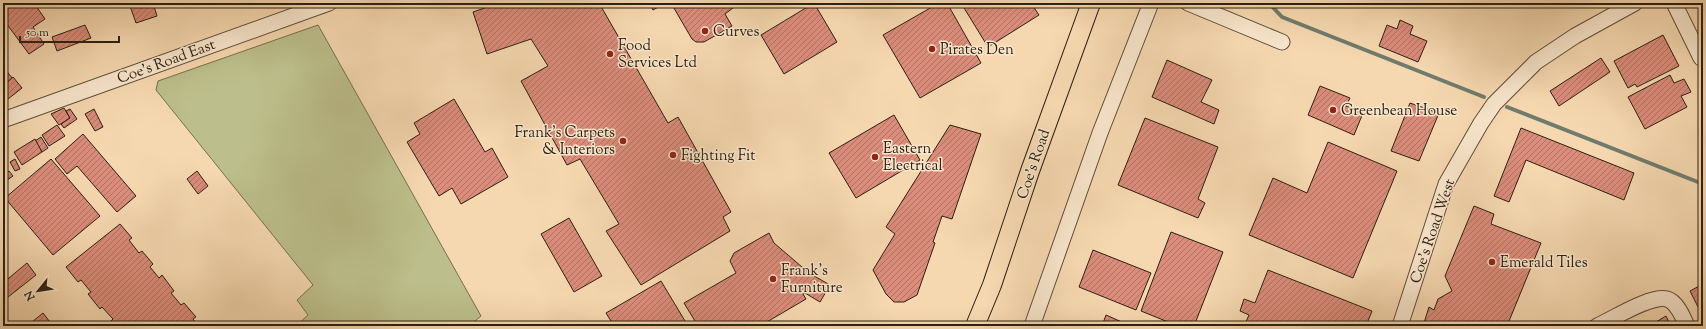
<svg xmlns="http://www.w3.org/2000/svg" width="1706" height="329" viewBox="0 0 1706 329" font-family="'Sorts Mill Goudy',serif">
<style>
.green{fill:#bcbf8b;stroke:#74704e}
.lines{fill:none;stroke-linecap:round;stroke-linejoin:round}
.stream{stroke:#6f7c6d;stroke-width:4}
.building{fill:url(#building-hatch);stroke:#2b2011}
.minor-casing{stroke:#5e4e39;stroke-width:17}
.major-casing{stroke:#2b2011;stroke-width:20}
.minor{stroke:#f9e6cc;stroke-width:15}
.major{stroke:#f6d8b0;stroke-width:18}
.poi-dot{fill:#8f2418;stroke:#f9e6cc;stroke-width:1.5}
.labels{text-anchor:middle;stroke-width:3;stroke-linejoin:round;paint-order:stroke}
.poi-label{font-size:15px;fill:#2b2011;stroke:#f9e6cc;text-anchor:start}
.street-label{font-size:15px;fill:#2b2011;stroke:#f9e6cc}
</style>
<defs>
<pattern id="building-hatch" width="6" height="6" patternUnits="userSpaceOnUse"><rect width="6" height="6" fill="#db8c7b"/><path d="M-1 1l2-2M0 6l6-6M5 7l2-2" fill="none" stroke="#b27263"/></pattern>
</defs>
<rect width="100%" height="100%" fill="#f6d8b0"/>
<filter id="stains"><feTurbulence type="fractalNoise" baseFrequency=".005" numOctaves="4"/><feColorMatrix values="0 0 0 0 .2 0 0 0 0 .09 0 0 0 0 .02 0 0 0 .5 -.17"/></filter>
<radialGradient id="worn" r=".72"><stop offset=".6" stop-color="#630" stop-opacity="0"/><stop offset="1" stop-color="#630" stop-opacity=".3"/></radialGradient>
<path class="green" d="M318,25L481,316L469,326H296L308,315L297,300L313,285L156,90L158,81Z"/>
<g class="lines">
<g class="stream">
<path d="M1269,3L1282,17L1484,97"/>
<path d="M1507,107L1703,184"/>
</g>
</g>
<g class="building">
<path d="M5,3H34L45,19L33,27L44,44L29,54L3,19V4Z"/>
<path d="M138,3H153L157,16L136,23L130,6Z"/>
<path d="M499,3H599L668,123L678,117L731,212L723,217L730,231L641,285L606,231L619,224L580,159L567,165L521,81L548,66L531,39L487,54L473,12Z"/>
<path d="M649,3H665L653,10Z"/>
<path d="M671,3H730L733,8L725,14L732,26L704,42H696L692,39Z"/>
<path d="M814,3L837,42L784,74L761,35Z"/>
<path d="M939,3H947L981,63L920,98L883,35Z"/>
<path d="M961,3H1031L1039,15L988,47Z"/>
<path d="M1400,20L1413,26L1410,34L1427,41L1418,62L1379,46L1387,25L1397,29Z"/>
<path d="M85,25L91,38L57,51L52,37Z"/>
<path d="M1663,35L1679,66L1637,87L1635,84L1628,88L1614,61Z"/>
<path d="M1601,58L1610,72L1559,106L1550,91Z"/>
<path d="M1167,60L1212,80L1201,102L1219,110L1214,124L1152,97Z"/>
<path d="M5,69L12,78L3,86V71Z"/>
<path d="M1670,75L1674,83L1684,79L1691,92L1681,96L1687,107L1645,129L1628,97Z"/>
<path d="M13,77L22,88L8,99L3,92V86Z"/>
<path d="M1320,86L1350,98L1346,106L1363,113L1354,135L1308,115Z"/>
<path d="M454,99L485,152L492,148L508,177L461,204L452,188L439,196L407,142L420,134L414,123Z"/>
<path d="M1410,103L1439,113L1419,161L1391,151Z"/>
<path d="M64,108L70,118L59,125L51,114Z"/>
<path d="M70,109L77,119L64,128L61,124L70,118L66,111Z"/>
<path d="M94,109L103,127L95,131L85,114Z"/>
<path d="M894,115L920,160L856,198L829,153Z"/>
<path d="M1145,118L1218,147L1198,199L1205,203L1198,218L1118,185Z"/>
<path d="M57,125L65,136L49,146L42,135Z"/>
<path d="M950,125L981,134L952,219L942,216L933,242L935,243L917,295L904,302H894L886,294L873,270L895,234L886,227Z"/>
<path d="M1521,128L1634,173L1624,200L1526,160L1509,202L1494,196Z"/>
<path d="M83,134L136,196L117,212L77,166L67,174L55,159Z"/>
<path d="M41,137L48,148L42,152L35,141Z"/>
<path d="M35,139L42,152L22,165L14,152Z"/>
<path d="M1328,142L1397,171L1353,278L1249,235L1273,178L1307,193Z"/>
<path d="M15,159L20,169L15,171L10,162Z"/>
<path d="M51,159L100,216L53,255L5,198Z"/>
<path d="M3,171L5,174L9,171L13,176L3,183Z"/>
<path d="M197,171L208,186L198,194L187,179Z"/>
<path d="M1474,206L1494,214L1491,224L1541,243L1507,326H1423L1429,307L1434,310L1438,299L1452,291L1445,276Z"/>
<path d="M569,218L602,276L574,292L541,234Z"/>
<path d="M120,224L132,238L129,240L139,253L142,251L153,264L150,267L159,278L162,275L174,291L171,293L181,305L184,303L196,317L193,319L198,326H114L110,322L113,319L102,307L100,309L88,294L91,292L81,280L78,282L66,267Z"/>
<path d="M1171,232L1223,252L1194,326H1178L1141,311Z"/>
<path d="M769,233L774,243L809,273L830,285L820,302L805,293L803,294L806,299L760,326H750L749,324L746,326H698L684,303L736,273L730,261L734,253Z"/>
<path d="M1093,250L1151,273L1136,310L1079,287Z"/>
<path d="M27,263L36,275L3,301V283Z"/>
<path d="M1268,270L1372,311L1366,326H1244L1249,315L1240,311L1244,299L1255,303Z"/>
<path d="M661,281L688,326H614L606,313Z"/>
<path d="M1703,284V305L1698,307L1690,291Z"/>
<path d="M43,313L53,326H27Z"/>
<path d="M1106,315L1124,323L1132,326H1102Z"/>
<path d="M1666,316L1671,326H1652L1651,325Z"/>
</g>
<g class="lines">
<defs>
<g id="minor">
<path d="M1188,3L1282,42"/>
<path d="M1674,3L1701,58"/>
<path d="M3,120L329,3"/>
<path d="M1032,326L1100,133L1151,3"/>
<path d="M1400,326L1446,184L1481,123L1494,104L1536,62L1575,36L1635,3"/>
<path d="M1597,326C1613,319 1650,295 1667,299C1677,302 1683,317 1687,326"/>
</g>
<path id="major" d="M975,326L992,285L1030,171L1091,3"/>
</defs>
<use href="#minor" class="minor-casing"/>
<use href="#major" class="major-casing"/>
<use href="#minor" class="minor"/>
<use href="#major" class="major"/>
</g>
<g class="poi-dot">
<circle cx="705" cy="31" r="4"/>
<circle cx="932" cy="49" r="4"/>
<circle cx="610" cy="54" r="4"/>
<circle cx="1333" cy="110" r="4"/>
<circle cx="623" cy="141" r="4"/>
<circle cx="673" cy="155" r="4"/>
<circle cx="875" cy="157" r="4"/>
<circle cx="1492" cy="262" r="4"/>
<circle cx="773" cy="279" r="4"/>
</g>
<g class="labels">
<g class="poi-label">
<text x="713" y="36">Curves</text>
<text x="618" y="50">Food<tspan x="618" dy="17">Services Ltd</tspan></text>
<text x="940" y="54">Pirates Den</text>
<text x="1341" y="115">Greenbean House</text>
<text x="615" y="137" text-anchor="end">Frank's Carpets<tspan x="615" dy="17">&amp; Interiors</tspan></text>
<text x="883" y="153">Eastern<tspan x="883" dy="17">Electrical</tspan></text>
<text x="681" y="160">Fighting Fit</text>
<text x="1500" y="267">Emerald Tiles</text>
<text x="781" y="275">Frank's<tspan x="781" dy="17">Furniture</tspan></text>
</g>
<g class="street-label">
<text transform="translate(166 61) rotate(-20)" y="5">Coe's Road East</text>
<text transform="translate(1033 164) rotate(-71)" y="5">Coe's Road</text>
<text transform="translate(1432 231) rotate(-71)" y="5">Coe's Road West</text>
</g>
</g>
<rect width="1706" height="329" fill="none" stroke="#f6d8b0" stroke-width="16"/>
<rect x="4" y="4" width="1698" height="321" fill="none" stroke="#2b2011" stroke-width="2"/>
<rect x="8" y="8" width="1690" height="313" fill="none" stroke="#2b2011"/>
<g transform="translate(38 291) rotate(240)" stroke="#f9e6cc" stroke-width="3" paint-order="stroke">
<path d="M0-3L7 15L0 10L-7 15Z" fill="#2b2011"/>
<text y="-6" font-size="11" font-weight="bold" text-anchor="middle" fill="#2b2011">N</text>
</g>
<path d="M20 36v6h99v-6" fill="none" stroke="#2b2011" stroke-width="2"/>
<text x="26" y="36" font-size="12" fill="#2b2011" stroke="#f9e6cc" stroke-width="3" paint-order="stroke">50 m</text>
<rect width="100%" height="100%" filter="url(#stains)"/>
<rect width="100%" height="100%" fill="url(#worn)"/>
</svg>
